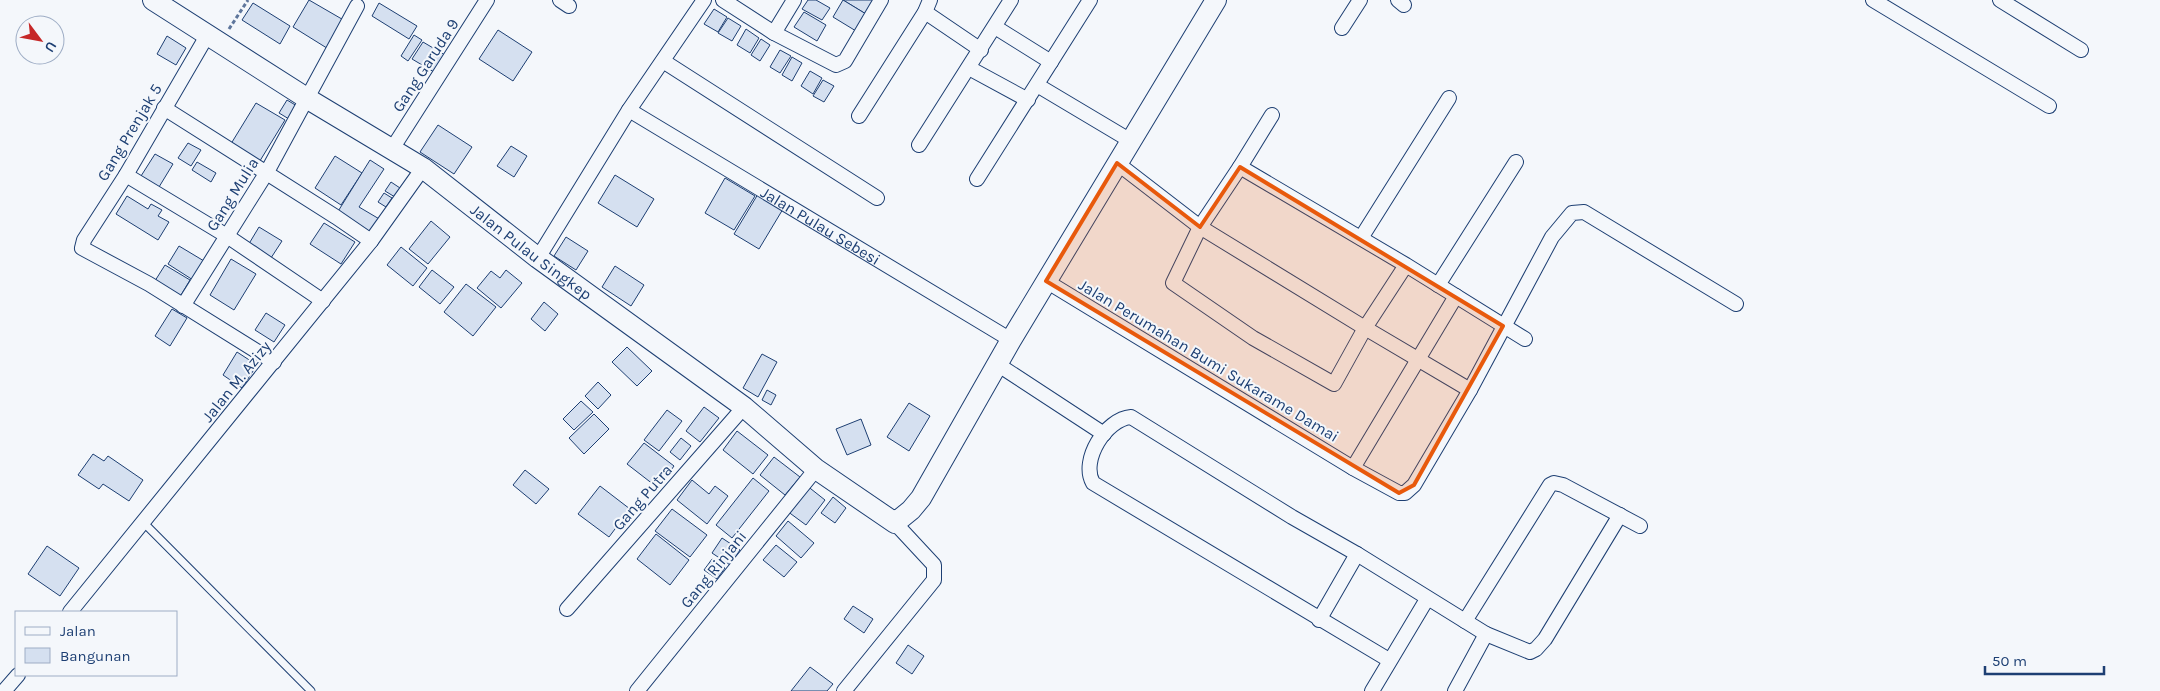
<svg xmlns="http://www.w3.org/2000/svg" width="2160" height="691" viewBox="0 0 2160 691" font-family="Karla,sans-serif">
<style>
.building{fill:#d5e0f0;stroke:#1d3f73}
.lines{fill:none;stroke-linecap:round;stroke-linejoin:round}
.lane-casing{stroke:#1d3f73;stroke-width:9}
.street-casing{stroke:#1d3f73;stroke-width:16}
.secondary-casing{stroke:#1d3f73;stroke-width:22}
.path{stroke:#5e769c;stroke-width:3;stroke-dasharray:4 2.5;stroke-linecap:butt}
.lane{stroke:#f4f7fb;stroke-width:7}
.street{stroke:#f4f7fb;stroke-width:14}
.secondary{stroke:#f4f7fb;stroke-width:20}
.marked{fill:#e8590c;fill-opacity:0.2;stroke:#e8590c;stroke-width:4;stroke-linejoin:round}
.labels{text-anchor:middle;stroke-width:4;stroke-linejoin:round;paint-order:stroke}
.street-label{font-size:16px;fill:#1d3f73;stroke:#f4f7fb}
</style>
<rect width="100%" height="100%" fill="#f4f7fb"/>
<g class="building">
<path d="M309,0L347,22L330,50L293,27Z"/>
<path d="M808,0H816L830,8L822,20L802,9Z"/>
<path d="M843,0H873L866,14Z"/>
<path d="M843,0L866,14L856,31L833,17Z"/>
<path d="M253,3L290,26L280,44L242,20Z"/>
<path d="M379,3L417,26L409,39L372,16Z"/>
<path d="M714,9L727,17L718,32L704,24Z"/>
<path d="M804,12L826,25L817,41L794,27Z"/>
<path d="M728,18L741,26L732,41L718,33Z"/>
<path d="M746,29L759,38L750,53L737,45Z"/>
<path d="M498,30L532,52L513,81L479,59Z"/>
<path d="M414,35L422,40L408,61L401,56Z"/>
<path d="M167,36L186,48L176,65L157,54Z"/>
<path d="M761,39L770,45L760,61L751,55Z"/>
<path d="M423,42L445,55L434,72L412,59Z"/>
<path d="M780,50L791,56L780,73L770,67Z"/>
<path d="M792,57L802,63L792,81L782,75Z"/>
<path d="M810,71L822,78L813,94L801,86Z"/>
<path d="M823,80L834,86L824,102L813,96Z"/>
<path d="M287,100L297,106L289,119L279,113Z"/>
<path d="M256,103L285,120L258,164L229,147Z"/>
<path d="M438,125L472,147L454,174L420,152Z"/>
<path d="M188,143L201,150L191,166L178,158Z"/>
<path d="M511,146L527,156L514,177L497,166Z"/>
<path d="M155,154L173,164L159,187L141,176Z"/>
<path d="M335,156L362,173L341,205L315,188Z"/>
<path d="M370,160L384,169L359,207L381,220L371,235L337,213Z"/>
<path d="M197,162L216,173L211,182L192,170Z"/>
<path d="M615,175L654,199L637,227L598,203Z"/>
<path d="M725,178L755,196L734,230L705,213Z"/>
<path d="M391,182L400,188L395,197L385,191Z"/>
<path d="M384,193L392,198L386,207L378,202Z"/>
<path d="M758,194L783,209L759,249L734,234Z"/>
<path d="M127,196L148,209L151,204L162,210L158,216L169,222L158,240L116,214Z"/>
<path d="M431,221L450,237L428,264L409,249Z"/>
<path d="M324,223L355,242L341,264L310,244Z"/>
<path d="M259,227L282,241L269,261L247,247Z"/>
<path d="M566,237L588,251L576,270L554,256Z"/>
<path d="M179,246L204,261L193,280L168,264Z"/>
<path d="M401,247L427,268L413,286L387,265Z"/>
<path d="M231,259L256,274L234,310L210,295Z"/>
<path d="M165,265L190,280L178,300L153,284Z"/>
<path d="M615,266L644,285L631,306L602,287Z"/>
<path d="M432,270L454,287L440,304L419,287Z"/>
<path d="M506,270L522,283L501,308L477,288L491,271L500,278Z"/>
<path d="M466,284L496,307L473,336L444,312Z"/>
<path d="M544,302L558,314L545,331L531,319Z"/>
<path d="M172,309L187,318L170,346L155,336Z"/>
<path d="M266,313L285,325L274,342L255,330Z"/>
<path d="M627,347L652,371L637,386L612,362Z"/>
<path d="M237,352L257,365L242,388L223,375Z"/>
<path d="M762,354L777,362L758,397L743,388Z"/>
<path d="M598,382L611,395L598,409L585,396Z"/>
<path d="M767,390L776,395L771,405L762,400Z"/>
<path d="M581,401L593,412L574,430L563,419Z"/>
<path d="M909,403L930,416L909,451L887,437Z"/>
<path d="M704,407L719,418L700,442L686,431Z"/>
<path d="M667,410L682,421L659,451L644,440Z"/>
<path d="M594,414L609,429L584,454L569,438Z"/>
<path d="M861,419L871,445L847,455L836,429Z"/>
<path d="M737,431L768,455L753,474L723,450Z"/>
<path d="M681,438L691,446L680,460L670,452Z"/>
<path d="M644,443L674,466L658,488L627,464Z"/>
<path d="M93,454L104,461L108,456L143,480L129,501L103,484L99,489L78,475Z"/>
<path d="M774,457L800,477L785,495L760,475Z"/>
<path d="M525,470L549,489L536,504L513,485Z"/>
<path d="M753,478L769,491L732,538L716,525Z"/>
<path d="M692,480L709,494L715,486L728,496L707,524L677,500Z"/>
<path d="M806,485L825,500L806,525L787,511Z"/>
<path d="M600,486L630,509L609,537L578,514Z"/>
<path d="M833,497L846,508L835,523L821,513Z"/>
<path d="M672,509L707,535L690,557L655,531Z"/>
<path d="M788,521L814,543L801,558L776,536Z"/>
<path d="M656,534L689,560L670,585L637,559Z"/>
<path d="M722,538L740,550L730,565L712,553Z"/>
<path d="M776,545L797,562L784,577L763,560Z"/>
<path d="M47,546L79,568L60,596L28,574Z"/>
<path d="M712,559L725,568L717,579L704,570Z"/>
<path d="M853,606L873,619L864,633L844,619Z"/>
<path d="M908,645L924,656L912,674L896,663Z"/>
<path d="M810,667L833,684L827,691H791Z"/>
</g>
<g class="lines">
<defs>
<path id="lane" d="M144,523L311,691"/>
<g id="street">
<path d="M560,0L569,6"/>
<path d="M723,0L774,33L836,65L845,61L881,0"/>
<path d="M1398,0L1404,5"/>
<path d="M1873,0L2049,106"/>
<path d="M2000,0L2081,50"/>
<path d="M925,12L981,50"/>
<path d="M995,27L1051,62"/>
<path d="M1342,28L1360,0"/>
<path d="M774,33L794,0"/>
<path d="M208,34L126,175L84,240L82,248L149,284L274,362"/>
<path d="M663,61L877,198"/>
<path d="M969,68L1028,100"/>
<path d="M1037,85L1131,141"/>
<path d="M164,108L336,217L371,241"/>
<path id="s1" d="M629,110L1011,340"/>
<path d="M859,116L925,12L930,0"/>
<path d="M919,145L1011,0"/>
<path d="M392,149L487,0"/>
<path d="M1117,163L1200,227L1365,328L1470,390"/>
<path d="M1240,167L1272,115"/>
<path d="M126,175L227,236L323,301"/>
<path d="M977,179L1090,0"/>
<path d="M1361,238L1449,98"/>
<path d="M538,258L629,110L704,0"/>
<path d="M1406,265L1365,328L1334,384L1253,338L1173,283L1200,227L1240,167L1406,265L1525,339"/>
<path d="M1046,281L1353,468L1399,493H1405L1414,485L1470,390L1552,237L1572,213L1584,212L1736,304"/>
<path d="M1438,285L1516,162"/>
<path d="M183,306L267,172L357,6"/>
<path d="M997,364L1104,434"/>
<path d="M1353,468L1456,296"/>
<path d="M567,609L744,407"/>
<path d="M70,612L371,241L423,168"/>
<path d="M1319,620L1357,554"/>
<path d="M1465,621L1550,485L1554,483L1563,485L1640,526"/>
<path d="M1389,660L1093,483C1080,460 1106,419 1131,417L1292,517L1357,554L1486,634L1530,652L1536,649L1545,639L1620,515"/>
<path d="M4,691L18,675"/>
<path d="M637,691L816,469"/>
<path d="M844,691L934,580V565L895,523"/>
<path d="M1372,691L1427,599"/>
<path d="M1455,691L1486,634"/>
</g>
<g id="secondary">
<path id="s2" d="M153,0L308,99L423,168L538,258L744,407L816,469L895,523L911,510L921,498L1011,340L1216,0"/>
</g>
</defs>
<use href="#lane" class="lane-casing"/>
<use href="#street" class="street-casing"/>
<use href="#secondary" class="secondary-casing"/>
<path class="path" d="M229,29L248,0"/>
<use href="#lane" class="lane"/>
<use href="#street" class="street"/>
<use href="#secondary" class="secondary"/>
</g>
<path class="marked" d="M1117,163L1200,227L1240,167L1503,326L1414,485L1399,493L1046,281Z"/>
<g class="labels">
<g class="street-label">
<text transform="translate(425 65) rotate(-57)" y="6">Gang Garuda 9</text>
<text transform="translate(129 132) rotate(-59)" y="6">Gang Prenjak 5</text>
<text transform="translate(232 194) rotate(-58)" y="6">Gang Mulia</text>
<text dy="6" stroke="none"><textPath href="#s1" startOffset="224">Jalan Pulau Sebesi</textPath></text>
<text dy="6" stroke="none"><textPath href="#s2" startOffset="455">Jalan Pulau Singkep</textPath></text>
<text transform="translate(1209 360) rotate(31)" y="6">Jalan Perumahan Bumi Sukarame Damai</text>
<text transform="translate(236 381) rotate(-51)" y="6">Jalan M. Azizy</text>
<text transform="translate(642 497) rotate(-49)" y="6">Gang Putra</text>
<text transform="translate(713 569) rotate(-51)" y="6">Gang Rinjani</text>
</g>
</g>
<rect x="15" y="611" width="162" height="65" fill="#f4f7fb" stroke="#9eadc5"/>
<rect x="25" y="627" width="25" height="8" fill="#f4f7fb" stroke="#9eadc5"/>
<text x="60" y="636" font-size="15" fill="#1d3f73">Jalan</text>
<rect x="25" y="648" width="25" height="15" fill="#d5e0f0" stroke="#9eadc5"/>
<text x="60" y="661" font-size="15" fill="#1d3f73">Bangunan</text>
<g transform="translate(40 40) rotate(122)"><circle r="24" fill="#f4f7fb" stroke="#9eadc5"/>
<path d="M0-4L9 19L0 12L-9 19Z" fill="#c62828"/>
<text y="-8" font-size="14" font-weight="bold" text-anchor="middle" fill="#1d3f73">U</text>
</g>
<path d="M1985 666v8h119v-8" fill="none" stroke="#1d3f73" stroke-width="2.5"/>
<text x="1992" y="666" font-size="15" fill="#1d3f73" stroke="#f4f7fb" stroke-width="4" paint-order="stroke">50 m</text>
</svg>
